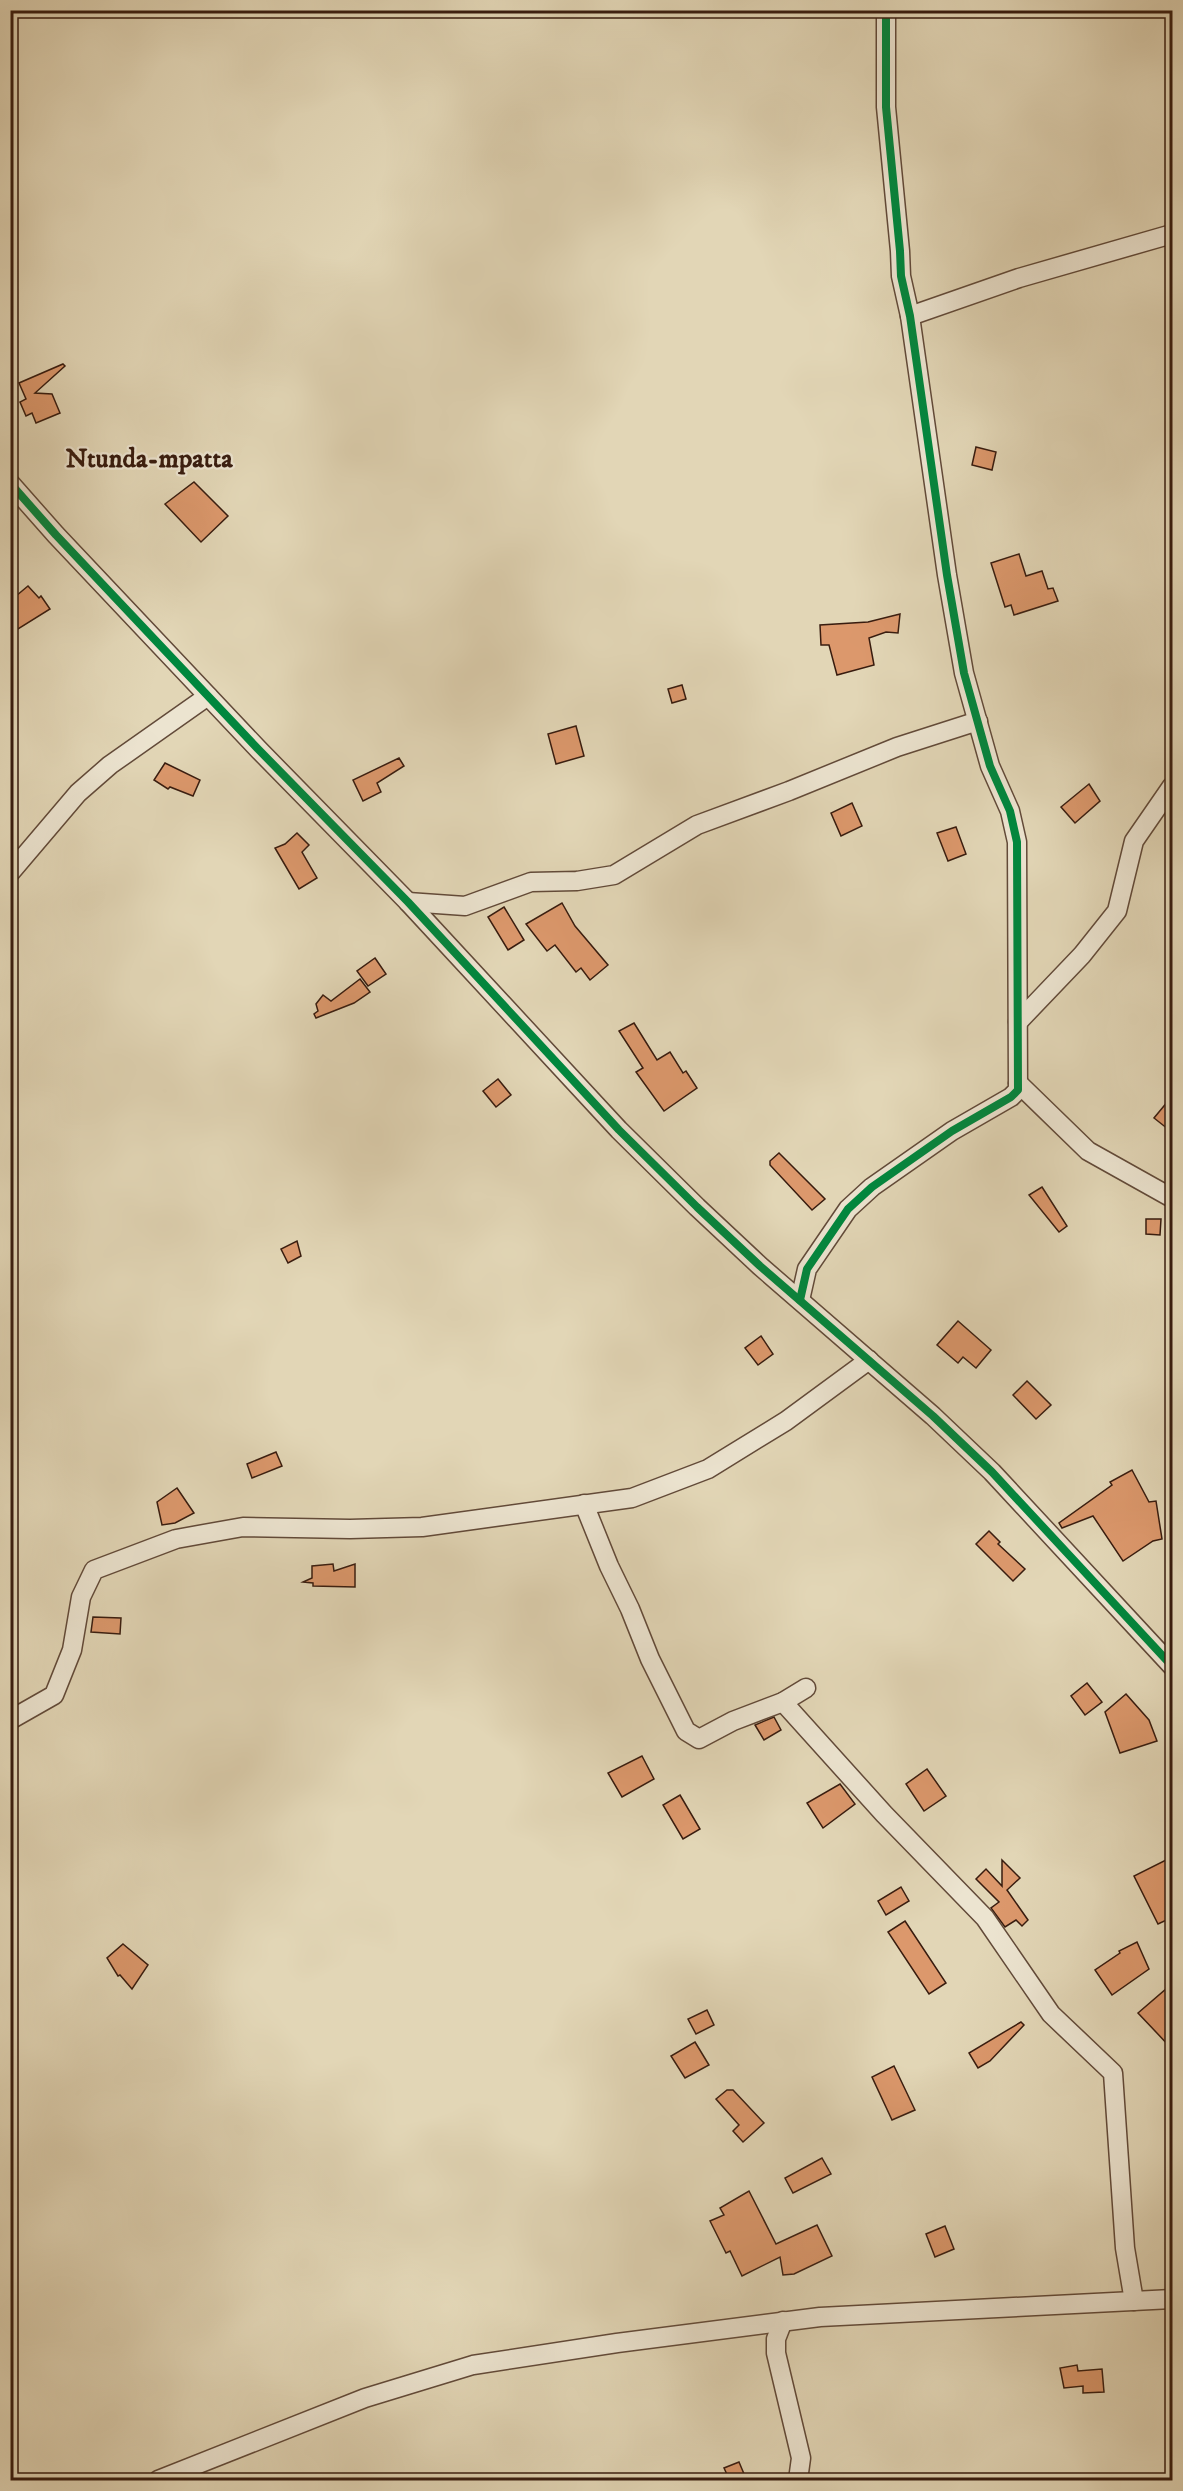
<svg xmlns="http://www.w3.org/2000/svg" width="1183" height="2491" viewBox="0 0 1183 2491" font-family="'IM FELL DW Pica',serif">
<style>
.building{fill:#dc986c;stroke:#381c0f;stroke-width:1.5}
.lines{fill:none;stroke-linecap:round;stroke-linejoin:round}
.street-casing{stroke:#624a39;stroke-width:21}
.street{stroke:#ece4d0;stroke-width:18}
.cycleway-casing{stroke:#ece4d0;stroke-width:11}
.cycleway{stroke:#00873e;stroke-width:8}
.labels{text-anchor:middle;stroke-width:4.5;stroke-linejoin:round;paint-order:stroke}
.quarter-label{font-size:27px;font-weight:bold;fill:#381c0f;stroke:#ece4d0}
</style>
<rect width="100%" height="100%" fill="#e2d6b6"/>
<filter id="stains"><feTurbulence type="fractalNoise" baseFrequency=".00333" numOctaves="4"/><feColorMatrix values="0 0 0 0 .2 0 0 0 0 .09 0 0 0 0 .02 0 0 0 .5 -.17"/></filter>
<radialGradient id="worn" r=".72"><stop offset=".6" stop-color="#630" stop-opacity="0"/><stop offset="1" stop-color="#630" stop-opacity=".3"/></radialGradient>
<g class="building">
<path d="M63,364L65,366L35,393L52,394L60,413L36,423L32,413L26,416L20,402L26,399L19,383Z"/>
<path d="M976,447L996,452L992,470L972,465Z"/>
<path d="M194,482L228,516L201,542L165,504Z"/>
<path d="M1019,554L1026,576L1042,571L1048,589L1053,588L1058,601L1014,615L1011,605L1005,607L991,563Z"/>
<path d="M28,586L39,598L41,596L50,609L10,634V601Z"/>
<path d="M900,614L898,633L886,632L869,638L874,665L837,675L829,645H821L820,625L868,622Z"/>
<path d="M682,685L686,699L672,703L668,689Z"/>
<path d="M576,726L584,756L556,764L548,734Z"/>
<path d="M399,758L404,766L377,783L381,792L363,801L353,780Z"/>
<path d="M165,763L200,780L193,796L170,787L168,789L154,780Z"/>
<path d="M1089,784L1100,801L1075,823L1061,807Z"/>
<path d="M852,803L862,826L841,836L831,813Z"/>
<path d="M956,827L966,854L948,861L937,833Z"/>
<path d="M297,833L309,845L302,852L317,878L299,889L275,848L285,844Z"/>
<path d="M562,903L575,926L608,965L590,980L581,968L576,972L555,945L547,951L526,924Z"/>
<path d="M504,907L524,940L508,950L488,917Z"/>
<path d="M375,958L386,974L368,986L357,971Z"/>
<path d="M360,979L370,992L354,1003L316,1018L314,1014L318,1011L316,1004L323,995L331,1001Z"/>
<path d="M634,1023L657,1060L670,1052L683,1073L686,1071L697,1088L664,1111L636,1072L643,1068L619,1031Z"/>
<path d="M498,1079L511,1095L496,1107L483,1091Z"/>
<path d="M1173,1095V1133L1154,1118Z"/>
<path d="M779,1153L825,1199L812,1210L770,1165V1161Z"/>
<path d="M1042,1187L1067,1226L1059,1232L1029,1195Z"/>
<path d="M1146,1219H1161L1160,1235L1146,1234Z"/>
<path d="M297,1241L301,1256L288,1263L281,1249Z"/>
<path d="M958,1321L991,1350L976,1368L963,1357L958,1363L937,1345Z"/>
<path d="M761,1336L773,1354L758,1365L745,1348Z"/>
<path d="M1027,1381L1051,1405L1036,1419L1013,1395Z"/>
<path d="M276,1452L282,1466L252,1478L247,1464Z"/>
<path d="M1132,1470L1149,1502L1156,1501L1162,1539L1153,1541L1123,1561L1093,1516L1062,1528L1059,1523L1112,1485L1110,1482Z"/>
<path d="M177,1488L194,1513L175,1523L162,1525L157,1502Z"/>
<path d="M989,1531L1000,1542L998,1544L1025,1569L1013,1581L976,1544Z"/>
<path d="M333,1564L334,1571L355,1564V1587L313,1586V1583L303,1582L312,1578V1566Z"/>
<path d="M93,1617L121,1618L120,1634L91,1632Z"/>
<path d="M1087,1683L1102,1702L1085,1715L1071,1696Z"/>
<path d="M1126,1694L1149,1720L1157,1741L1120,1753L1105,1712Z"/>
<path d="M774,1717L781,1730L764,1740L755,1725Z"/>
<path d="M642,1756L654,1779L622,1797L608,1773Z"/>
<path d="M927,1769L946,1796L924,1811L906,1784Z"/>
<path d="M840,1784L855,1804L823,1828L807,1803Z"/>
<path d="M680,1795L700,1829L683,1839L663,1805Z"/>
<path d="M1002,1860L1020,1878L1007,1890L1028,1920L1022,1926L1016,1920L1005,1927L991,1908L999,1902L976,1879L986,1869L1002,1886Z"/>
<path d="M1166,1860L1173,1872V1917L1158,1924L1134,1876Z"/>
<path d="M901,1887L909,1901L886,1915L878,1901Z"/>
<path d="M905,1921L946,1983L929,1994L888,1932Z"/>
<path d="M1137,1942L1149,1969L1112,1995L1095,1970L1120,1953L1119,1951Z"/>
<path d="M123,1944L148,1965L132,1989L120,1975L118,1976L107,1958Z"/>
<path d="M1173,1983V2050L1138,2013Z"/>
<path d="M707,2010L714,2025L696,2034L688,2019Z"/>
<path d="M1021,2022L1024,2025L990,2061L978,2068L969,2053Z"/>
<path d="M695,2042L709,2065L685,2078L671,2056Z"/>
<path d="M894,2066L915,2110L892,2120L872,2077Z"/>
<path d="M727,2090H733L764,2123L743,2142L733,2131L739,2125L716,2099Z"/>
<path d="M822,2158L831,2174L793,2193L785,2178Z"/>
<path d="M749,2191L776,2244L817,2225L832,2256L794,2274L783,2275L780,2257L742,2276L730,2251L726,2253L710,2221L724,2215L720,2208Z"/>
<path d="M945,2226L954,2249L935,2257L926,2234Z"/>
<path d="M1077,2365L1078,2371L1102,2369L1104,2392L1083,2393V2386L1064,2388L1060,2368Z"/>
<path d="M739,2462L747,2481H730L724,2468Z"/>
</g>
<g class="lines">
<defs>
<g id="street">
<path d="M910,316L1019,278L1172,234"/>
<path d="M10,483L56,535L259,750L408,902L619,1130L697,1207L760,1266L933,1416L992,1472L1172,1666"/>
<path d="M10,873L78,793L110,765L208,696"/>
<path d="M408,902L465,906L531,882L577,881L614,875L697,825L789,791L897,747L978,721"/>
<path d="M1018,1022L1082,955L1117,911L1134,841L1172,786"/>
<path d="M1018,1083L1088,1151L1172,1198"/>
<path d="M800,1300L807,1269L848,1209L872,1187L952,1131L1011,1097L1018,1090L1017,842L1010,811L990,766L964,673L947,575L910,316L901,276L900,251L886,107V10"/>
<path d="M584,1504L609,1566L630,1609L650,1659L686,1731L699,1739L733,1721L783,1702L806,1688"/>
<path d="M783,1702L884,1814L985,1918L1051,2014L1113,2073L1125,2248L1134,2301"/>
<path d="M10,1720L54,1695L72,1650L81,1597L94,1570L176,1539L243,1527L350,1529L422,1527L632,1498L708,1469L786,1421L869,1360"/>
<path d="M783,2321L776,2339V2353L801,2458L798,2480"/>
<path d="M158,2480L365,2398L473,2365L617,2343L820,2317L1172,2299"/>
</g>
</defs>
<use href="#street" class="street-casing"/>
<use href="#street" class="street"/>
<defs>
<g id="cycleway">
<path d="M10,483L56,535L259,750L408,902L619,1130L697,1207L760,1266L933,1416L992,1472L1172,1666"/>
<path d="M800,1300L807,1269L848,1209L872,1187L952,1131L1011,1097L1018,1090L1017,842L1010,811L990,766L964,673L947,575L910,316L901,276L900,251L886,107V10"/>
</g>
</defs>
<use href="#cycleway" class="cycleway-casing"/>
<use href="#cycleway" class="cycleway"/>
</g>
<g class="labels">
<g class="quarter-label">
<text x="149" y="467">Ntunda-mpatta</text>
</g>
</g>
<rect width="1183" height="2491" fill="none" stroke="#e2d6b6" stroke-width="36"/>
<rect x="12" y="12" width="1159" height="2467" fill="none" stroke="#381c0f" stroke-width="3"/>
<rect x="18" y="18" width="1147" height="2455" fill="none" stroke="#381c0f" stroke-width="1.5"/>
<rect width="100%" height="100%" filter="url(#stains)"/>
<rect width="100%" height="100%" fill="url(#worn)"/>
</svg>
